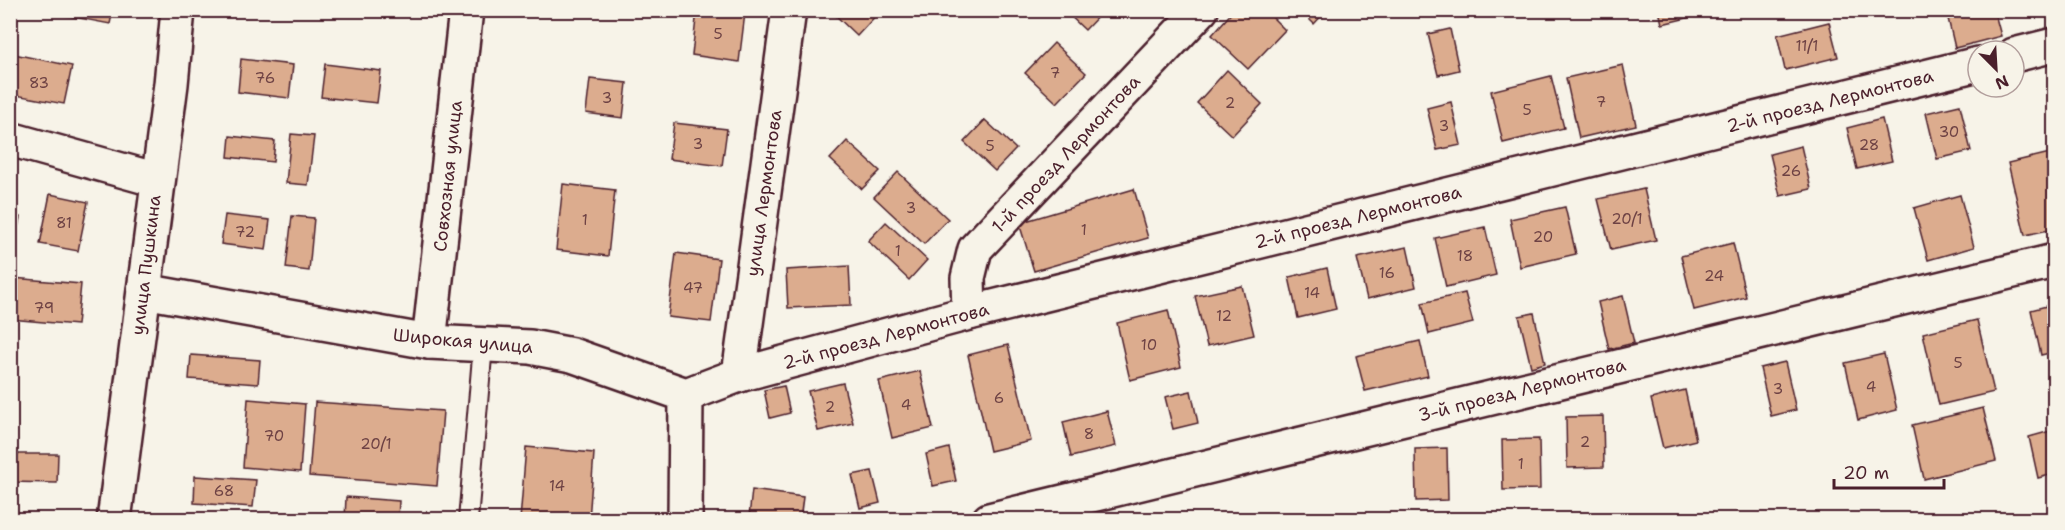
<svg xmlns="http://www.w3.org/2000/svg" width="2065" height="530" viewBox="0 0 2065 530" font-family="'Shantell Sans',sans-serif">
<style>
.building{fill:#dcac8e;stroke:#4a1f2b;stroke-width:1.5}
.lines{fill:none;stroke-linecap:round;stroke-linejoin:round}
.service-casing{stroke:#4a1f2b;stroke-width:22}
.minor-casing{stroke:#4a1f2b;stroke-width:38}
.service{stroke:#f7f3e8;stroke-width:18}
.minor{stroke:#f7f3e8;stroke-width:33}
.labels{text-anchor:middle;stroke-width:4.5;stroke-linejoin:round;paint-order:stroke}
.number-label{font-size:15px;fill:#6e4244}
.street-label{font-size:18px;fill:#4a1f2b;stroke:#f7f3e8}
</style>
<rect width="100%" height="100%" fill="#f7f3e8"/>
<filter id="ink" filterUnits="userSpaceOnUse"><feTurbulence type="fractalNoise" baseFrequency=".0167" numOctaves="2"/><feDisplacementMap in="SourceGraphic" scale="12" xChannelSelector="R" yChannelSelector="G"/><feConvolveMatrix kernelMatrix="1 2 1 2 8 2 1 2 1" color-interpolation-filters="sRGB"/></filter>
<g filter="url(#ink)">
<g class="building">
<path d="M63,10H113L110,24L63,15Z"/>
<path d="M697,10L745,13L739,62L692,55Z"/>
<path d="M830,10H881L857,36Z"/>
<path d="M1064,10H1104L1085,30Z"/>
<path d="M1234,10H1265L1285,30L1248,69L1212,35Z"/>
<path d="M1300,10H1327L1314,24Z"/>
<path d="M1659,10H1704V14L1662,24Z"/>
<path d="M1946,10H1994L2001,36L1955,48Z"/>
<path d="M1829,22L1838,57L1785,70L1777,35Z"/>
<path d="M1450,29L1459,70L1438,75L1428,34Z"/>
<path d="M1054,43L1086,73L1057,103L1025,73Z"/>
<path d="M14,54L72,66L64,104L10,94V71Z"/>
<path d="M241,59L293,65L289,98L238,92Z"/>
<path d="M325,64L381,71L377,103L321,97Z"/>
<path d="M1623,65L1636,125L1579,138L1566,78Z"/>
<path d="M1227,70L1262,104L1232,136L1197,103Z"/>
<path d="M1551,76L1564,128L1503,143L1491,91Z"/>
<path d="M590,79L627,83L623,118L586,113Z"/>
<path d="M1451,102L1461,145L1437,150L1427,108Z"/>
<path d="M1960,105L1971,151L1937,159L1926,113Z"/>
<path d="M1882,119L1892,161L1857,169L1847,128Z"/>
<path d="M985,120L1016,149L995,171L964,142Z"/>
<path d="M674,123L727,129L722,166L669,159Z"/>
<path d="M291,134L314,136L308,185L286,183Z"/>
<path d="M230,136L275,141L273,162L228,157Z"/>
<path d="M847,141L880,171L862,189L830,159Z"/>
<path d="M1801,146L1811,189L1780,196L1770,154Z"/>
<path d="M2054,152V229L2025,235L2008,163Z"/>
<path d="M898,172L948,219L924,244L874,197Z"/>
<path d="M563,184L615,190L608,256L556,250Z"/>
<path d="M1134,189L1148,238L1034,271L1019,223Z"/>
<path d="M1644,189L1656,240L1611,250L1598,199Z"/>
<path d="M50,194L88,202L78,251L40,244Z"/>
<path d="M1960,195L1974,247L1928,260L1914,208Z"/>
<path d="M1565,207L1576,254L1520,267L1510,219Z"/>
<path d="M10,215L20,217L17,233L10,232Z"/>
<path d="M225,215L270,220L266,250L221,244Z"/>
<path d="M292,216L314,218L309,271L286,268Z"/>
<path d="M886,222L927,260L909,280L868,241Z"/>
<path d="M1485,227L1496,275L1446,287L1435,238Z"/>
<path d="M1733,243L1746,297L1694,310L1681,256Z"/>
<path d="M1407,247L1416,287L1367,299L1357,258Z"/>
<path d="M676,253L719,259L711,322L668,317Z"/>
<path d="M849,266L851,305L788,308L786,270Z"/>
<path d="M1327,268L1336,309L1298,318L1289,277Z"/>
<path d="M13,278L81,284L77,325L10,319Z"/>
<path d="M1242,286L1254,335L1207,346L1195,296Z"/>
<path d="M1465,293L1473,323L1429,334L1422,303Z"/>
<path d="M1623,296L1634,343L1609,349L1598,302Z"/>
<path d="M2054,304V352L2041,355L2031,310Z"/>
<path d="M1168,310L1181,367L1130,380L1117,323Z"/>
<path d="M1534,313L1545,363L1531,367L1519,316Z"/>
<path d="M1977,320L1994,392L1939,405L1923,333Z"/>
<path d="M1420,341L1428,376L1365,391L1356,356Z"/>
<path d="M1008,345L1031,441L990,451L968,355Z"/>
<path d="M1884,354L1897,410L1858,420L1845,363Z"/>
<path d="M191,355L260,360L258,384L189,379Z"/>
<path d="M1785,362L1796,410L1771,416L1760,368Z"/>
<path d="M920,371L933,428L892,438L879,381Z"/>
<path d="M843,383L853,423L818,431L808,391Z"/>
<path d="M784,386L790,413L770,418L764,390Z"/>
<path d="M1685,390L1696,440L1663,448L1651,399Z"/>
<path d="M1191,391L1198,423L1173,429L1165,397Z"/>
<path d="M248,399L305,404L300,472L243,467Z"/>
<path d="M315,402L443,411L437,486L309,476Z"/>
<path d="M1983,408L1996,461L1924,479L1912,425Z"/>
<path d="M1107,411L1116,446L1071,457L1063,422Z"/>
<path d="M1603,416L1604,467L1567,468L1566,417Z"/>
<path d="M2054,430V474L2038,478L2029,437Z"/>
<path d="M1539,439L1540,489L1503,490L1502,440Z"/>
<path d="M526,447L594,453L589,520H520Z"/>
<path d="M949,448L956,481L933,486L926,454Z"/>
<path d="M1447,448L1448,500L1416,501L1415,449Z"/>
<path d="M10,454H58L57,483L10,482Z"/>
<path d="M872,471L880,503L860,508L852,475Z"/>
<path d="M195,476L256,480L253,507L194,503Z"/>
<path d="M752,490L803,497L800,520H769L749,517Z"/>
<path d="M346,497L399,501L398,520H345Z"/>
</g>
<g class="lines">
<defs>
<path id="service" d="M468,520L483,345"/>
<g id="minor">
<path d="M2014,55L2054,45"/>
<path d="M10,139L157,180"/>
<path d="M144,291L429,342L530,347L572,355L686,395L739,375L969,313L1978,64"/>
<path d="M969,313L968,278L975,249L1201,10"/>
<path d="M429,342L466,10"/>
<path d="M739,375L789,10"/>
<path d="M114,520L171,84L178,10"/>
<path d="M685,520L686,395"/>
<path d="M989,520L2054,261"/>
</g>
</defs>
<use href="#service" class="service-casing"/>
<use href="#minor" class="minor-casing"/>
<use href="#service" class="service"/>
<use href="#minor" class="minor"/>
</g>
</g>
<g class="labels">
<g class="number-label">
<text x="718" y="39">5</text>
<text x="1807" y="51">11/1</text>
<text x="1055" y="78">7</text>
<text x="265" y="83">76</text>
<text x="39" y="88">83</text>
<text x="607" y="103">3</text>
<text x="1601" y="107">7</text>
<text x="1230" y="108">2</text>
<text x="1527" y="115">5</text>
<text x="1444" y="131">3</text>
<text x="1949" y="137">30</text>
<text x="698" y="149">3</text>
<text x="1869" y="150">28</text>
<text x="990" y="151">5</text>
<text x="1791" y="176">26</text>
<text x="911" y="213">3</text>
<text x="1627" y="224">20/1</text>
<text x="585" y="225">1</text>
<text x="64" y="228">81</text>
<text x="1084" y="235">1</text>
<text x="245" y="237">72</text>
<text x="1543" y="242">20</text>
<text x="898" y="256">1</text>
<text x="1465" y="261">18</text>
<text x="1387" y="278">16</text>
<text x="1714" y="281">24</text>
<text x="693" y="293">47</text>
<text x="1312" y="298">14</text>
<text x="44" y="313">79</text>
<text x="1224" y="321">12</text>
<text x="1149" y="350">10</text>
<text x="1958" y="368">5</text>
<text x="1871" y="392">4</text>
<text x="1778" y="394">3</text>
<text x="999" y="403">6</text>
<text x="906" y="410">4</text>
<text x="830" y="412">2</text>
<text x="1089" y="439">8</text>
<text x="274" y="441">70</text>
<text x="1585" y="447">2</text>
<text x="376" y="449">20/1</text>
<text x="1521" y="469">1</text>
<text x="557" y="491">14</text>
<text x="224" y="496">68</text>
</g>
<g class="street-label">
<text transform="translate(1830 101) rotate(-14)" y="6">2-й проезд Лермонтова</text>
<text transform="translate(1066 154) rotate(-47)" y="6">1-й проезд Лермонтова</text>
<text transform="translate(448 176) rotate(-84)" y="6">Совхозная улица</text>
<text transform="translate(764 193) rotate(-82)" y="6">улица Лермонтова</text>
<text transform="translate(1358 217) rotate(-14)" y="6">2-й проезд Лермонтова</text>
<text transform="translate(146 265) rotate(-83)" y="6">улица Пушкина</text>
<text transform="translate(886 336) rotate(-15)" y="6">2-й проезд Лермонтова</text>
<text transform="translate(463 341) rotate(5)" y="6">Широкая улица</text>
<text transform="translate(1522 390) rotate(-14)" y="6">3-й проезд Лермонтова</text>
</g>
</g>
<rect width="2065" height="530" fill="none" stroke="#f7f3e8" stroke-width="36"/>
<rect x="18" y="18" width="2029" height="494" fill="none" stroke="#4a1f2b" stroke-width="2" filter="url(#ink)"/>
<g transform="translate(1996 69) rotate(156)"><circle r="28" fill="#f7f3e8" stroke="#b29e9c" stroke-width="1.5"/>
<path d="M0-4.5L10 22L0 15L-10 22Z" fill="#4a1f2b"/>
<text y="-9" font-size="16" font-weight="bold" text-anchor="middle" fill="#4a1f2b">N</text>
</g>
<path d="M1834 479v9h110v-9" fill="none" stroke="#4a1f2b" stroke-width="3"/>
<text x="1843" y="479" font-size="18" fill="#4a1f2b" stroke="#f7f3e8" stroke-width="4.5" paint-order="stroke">20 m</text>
</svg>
